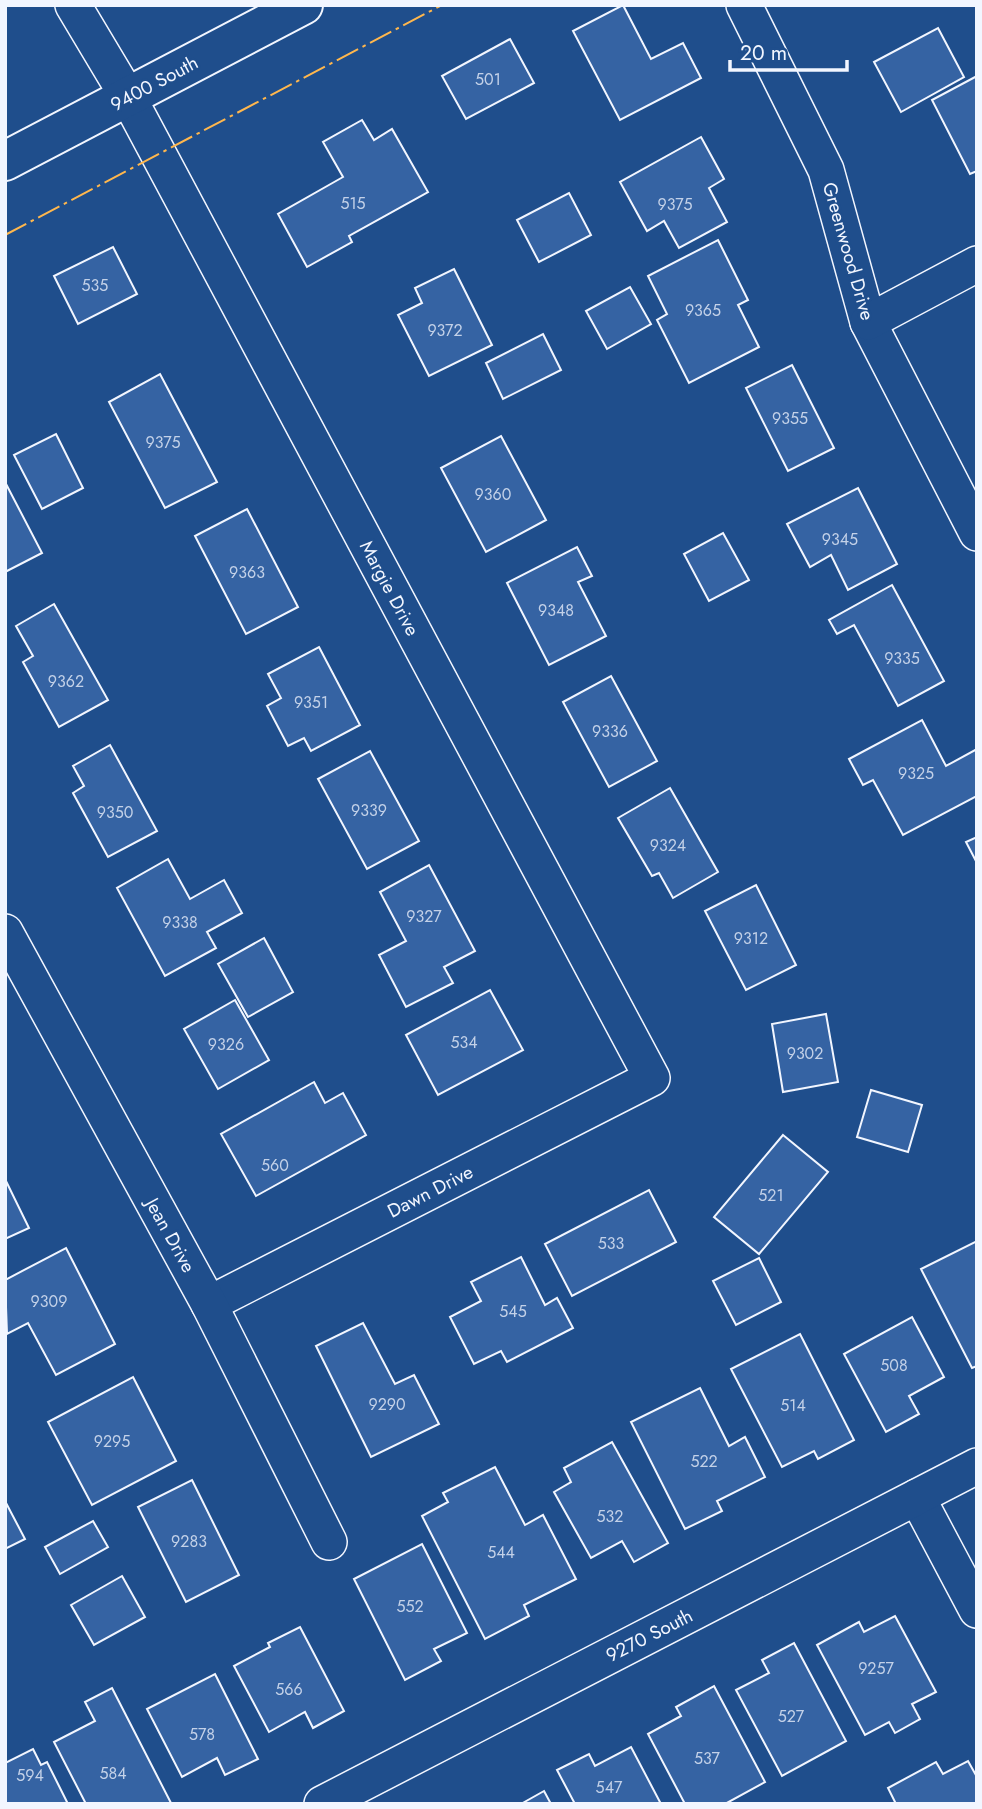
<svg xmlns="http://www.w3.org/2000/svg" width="982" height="1809" viewBox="0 0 982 1809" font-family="Jost,sans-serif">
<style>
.building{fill:#3563a3;stroke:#f2f6ff;stroke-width:2}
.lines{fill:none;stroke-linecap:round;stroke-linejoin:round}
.street-casing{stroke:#f2f6ff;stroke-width:38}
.secondary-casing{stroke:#f2f6ff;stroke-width:42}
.street{stroke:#1f4e8c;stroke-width:35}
.secondary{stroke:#1f4e8c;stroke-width:38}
.power{stroke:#ffb74d;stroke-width:2;stroke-dasharray:24 5 3.5 5;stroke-linecap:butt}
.labels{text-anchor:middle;stroke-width:5;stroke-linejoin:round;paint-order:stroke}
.number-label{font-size:16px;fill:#c3d1e8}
.street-label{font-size:19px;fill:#f2f6ff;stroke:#1f4e8c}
</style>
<rect width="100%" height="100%" fill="#1f4e8c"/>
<g class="building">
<path d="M623,5L651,59L683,43L701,78L620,120L573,31Z"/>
<path d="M938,28L964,77L901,112L874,62Z"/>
<path d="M510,39L534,83L466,119L442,76Z"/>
<path d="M977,76V171L970,174L932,100Z"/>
<path d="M362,120L374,140L392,129L428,192L349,236L352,242L307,267L278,214L343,177L323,142Z"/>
<path d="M701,137L724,179L709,188L727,222L679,248L664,221L647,231L620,182Z"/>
<path d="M569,193L591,235L539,262L517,220Z"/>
<path d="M718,240L748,300L738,305L759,347L689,383L657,320L667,314L648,276Z"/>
<path d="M113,247L137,294L78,324L54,276Z"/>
<path d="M454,269L492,345L429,376L398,315L422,303L415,288Z"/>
<path d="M630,287L651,324L607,349L586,311Z"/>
<path d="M543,334L561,370L503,399L486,363Z"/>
<path d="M792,365L834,448L788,471L746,388Z"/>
<path d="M160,374L217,482L165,508L109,402Z"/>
<path d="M56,434L83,488L42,509L14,455Z"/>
<path d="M501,436L546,520L486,552L441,468Z"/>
<path d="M5,482L42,553L5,572Z"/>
<path d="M858,488L897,564L848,590L831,555L810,567L787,524Z"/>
<path d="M247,509L298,607L246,634L195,536Z"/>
<path d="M723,533L749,580L709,601L684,554Z"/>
<path d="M577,547L592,576L578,582L606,636L549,665L507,583Z"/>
<path d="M892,585L944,681L898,706L854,625L837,634L829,620Z"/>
<path d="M54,604L108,700L59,727L23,662L33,656L16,626Z"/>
<path d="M319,647L360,725L311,751L304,738L288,746L267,706L281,698L268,674Z"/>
<path d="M611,676L657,761L609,787L563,702Z"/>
<path d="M922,720L946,766L977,749V796L903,835L873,780L863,785L849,759Z"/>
<path d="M110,745L157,831L108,857L73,793L84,786L73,766Z"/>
<path d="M370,751L419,841L367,869L318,779Z"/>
<path d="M670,788L718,872L673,898L659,873L652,876L618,818Z"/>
<path d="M977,837V863L966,842Z"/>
<path d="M168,859L190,899L224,880L242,913L207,932L216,948L165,976L117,888Z"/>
<path d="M429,865L475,951L444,967L453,983L406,1007L379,955L406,941L380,892Z"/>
<path d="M756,885L796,965L746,990L705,911Z"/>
<path d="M264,938L293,992L248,1017L218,964Z"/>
<path d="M490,990L523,1050L438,1095L406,1035Z"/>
<path d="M235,1000L269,1060L218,1089L184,1029Z"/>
<path d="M826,1014L838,1082L783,1092L772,1024Z"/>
<path d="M314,1082L325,1103L343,1093L366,1135L256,1196L221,1134Z"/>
<path d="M871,1090L922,1105L908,1152L857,1137Z"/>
<path d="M783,1135L828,1172L759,1254L714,1217Z"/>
<path d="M5,1179L29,1228L5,1239Z"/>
<path d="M649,1190L676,1242L572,1296L545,1244Z"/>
<path d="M977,1241V1366L972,1368L921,1269Z"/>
<path d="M66,1248L115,1344L56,1375L28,1323L7,1334L5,1280Z"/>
<path d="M521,1257L545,1305L557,1298L573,1328L507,1362L501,1351L474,1364L450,1317L481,1301L471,1282Z"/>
<path d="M759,1258L781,1302L736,1325L713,1281Z"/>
<path d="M912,1317L944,1377L909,1396L919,1414L886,1432L844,1354Z"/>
<path d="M363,1323L395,1384L414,1375L439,1424L371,1457L316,1346Z"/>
<path d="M800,1334L854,1440L818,1459L814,1451L782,1467L731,1369Z"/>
<path d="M133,1377L176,1461L92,1505L48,1422Z"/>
<path d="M700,1388L729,1446L745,1437L765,1477L717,1501L722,1511L685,1529L631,1422Z"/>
<path d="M612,1442L668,1543L634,1562L622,1541L591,1558L554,1492L571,1482L564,1468Z"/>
<path d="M495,1467L525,1525L543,1515L576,1579L524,1605L529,1616L485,1639L422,1516L448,1502L443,1493Z"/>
<path d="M192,1480L239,1575L186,1602L138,1507Z"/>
<path d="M5,1501L25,1539L5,1549Z"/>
<path d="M93,1521L108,1547L60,1574L45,1547Z"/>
<path d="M422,1544L467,1633L434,1649L441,1661L405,1680L354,1579Z"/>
<path d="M122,1576L145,1617L94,1645L71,1605Z"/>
<path d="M895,1616L936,1692L912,1704L920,1719L895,1733L889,1722L865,1735L817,1645L859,1622L864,1632Z"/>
<path d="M300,1627L344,1711L313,1728L305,1712L269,1732L234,1666L270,1647L268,1643Z"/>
<path d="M794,1643L846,1741L782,1776L736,1690L769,1673L762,1660Z"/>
<path d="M215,1674L258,1759L225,1775L217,1758L182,1777L147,1709Z"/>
<path d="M714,1686L765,1782L725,1804H685L648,1734L681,1716L676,1707Z"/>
<path d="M112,1688L171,1803L170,1804H86L54,1742L95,1721L85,1702Z"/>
<path d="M631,1747L661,1804H575L557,1770L589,1754L595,1766Z"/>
<path d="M33,1749L41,1765L47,1762L68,1804H5V1763Z"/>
<path d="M968,1761L977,1777V1804H896L888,1788L936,1762L943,1774Z"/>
<path d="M544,1791L551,1804H521Z"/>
</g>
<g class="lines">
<defs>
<g id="street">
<path d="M73,5L128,97L652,1078L209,1304"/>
<path d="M744,5L826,170L868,322L977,533"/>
<path d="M868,322L977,264"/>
<path d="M5,932L209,1304L329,1542"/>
<path d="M917,1497L977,1610"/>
<path d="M322,1804L977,1466"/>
</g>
<path id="secondary" d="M5,161L303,5"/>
</defs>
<use href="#street" class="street-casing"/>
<use href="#secondary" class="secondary-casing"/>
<use href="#street" class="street"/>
<use href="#secondary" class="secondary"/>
<path class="power" d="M5,235L442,5"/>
</g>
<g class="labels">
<g class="number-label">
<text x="488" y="85">501</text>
<text x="353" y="209">515</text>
<text x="675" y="210">9375</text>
<text x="95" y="291">535</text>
<text x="703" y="316">9365</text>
<text x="445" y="336">9372</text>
<text x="790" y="424">9355</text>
<text x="163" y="448">9375</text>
<text x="493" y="500">9360</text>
<text x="840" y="545">9345</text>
<text x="247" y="578">9363</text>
<text x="556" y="616">9348</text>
<text x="902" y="664">9335</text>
<text x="66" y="687">9362</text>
<text x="311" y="708">9351</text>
<text x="610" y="737">9336</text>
<text x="916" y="779">9325</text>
<text x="369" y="816">9339</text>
<text x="115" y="818">9350</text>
<text x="668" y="851">9324</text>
<text x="424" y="922">9327</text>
<text x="180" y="928">9338</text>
<text x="751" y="944">9312</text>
<text x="464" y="1048">534</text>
<text x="226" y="1050">9326</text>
<text x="805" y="1059">9302</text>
<text x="275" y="1171">560</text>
<text x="771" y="1201">521</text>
<text x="611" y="1249">533</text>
<text x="49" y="1307">9309</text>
<text x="513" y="1317">545</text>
<text x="894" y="1371">508</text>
<text x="387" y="1410">9290</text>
<text x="793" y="1411">514</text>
<text x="112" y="1447">9295</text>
<text x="704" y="1467">522</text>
<text x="610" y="1522">532</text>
<text x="189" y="1547">9283</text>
<text x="501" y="1558">544</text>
<text x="410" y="1612">552</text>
<text x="876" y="1674">9257</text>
<text x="289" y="1695">566</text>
<text x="791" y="1722">527</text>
<text x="202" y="1740">578</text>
<text x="707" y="1764">537</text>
<text x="113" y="1779">584</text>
<text x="30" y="1781">594</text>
<text x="609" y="1793">547</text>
</g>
<g class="street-label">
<text transform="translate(154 83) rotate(-28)" y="7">9400 South</text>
<text transform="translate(849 251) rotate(74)" y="7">Greenwood Drive</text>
<text transform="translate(390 588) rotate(62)" y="7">Margie Drive</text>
<text transform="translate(430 1191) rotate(-27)" y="7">Dawn Drive</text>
<text transform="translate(171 1235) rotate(61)" y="7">Jean Drive</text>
<text transform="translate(649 1635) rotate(-27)" y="7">9270 South</text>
</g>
</g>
<rect width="982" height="1809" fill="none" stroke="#f2f6ff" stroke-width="14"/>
<path d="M730 60v10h117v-10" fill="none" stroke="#f2f6ff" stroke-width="3.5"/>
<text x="740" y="60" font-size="21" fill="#f2f6ff" stroke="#1f4e8c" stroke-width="5" paint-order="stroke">20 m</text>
</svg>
